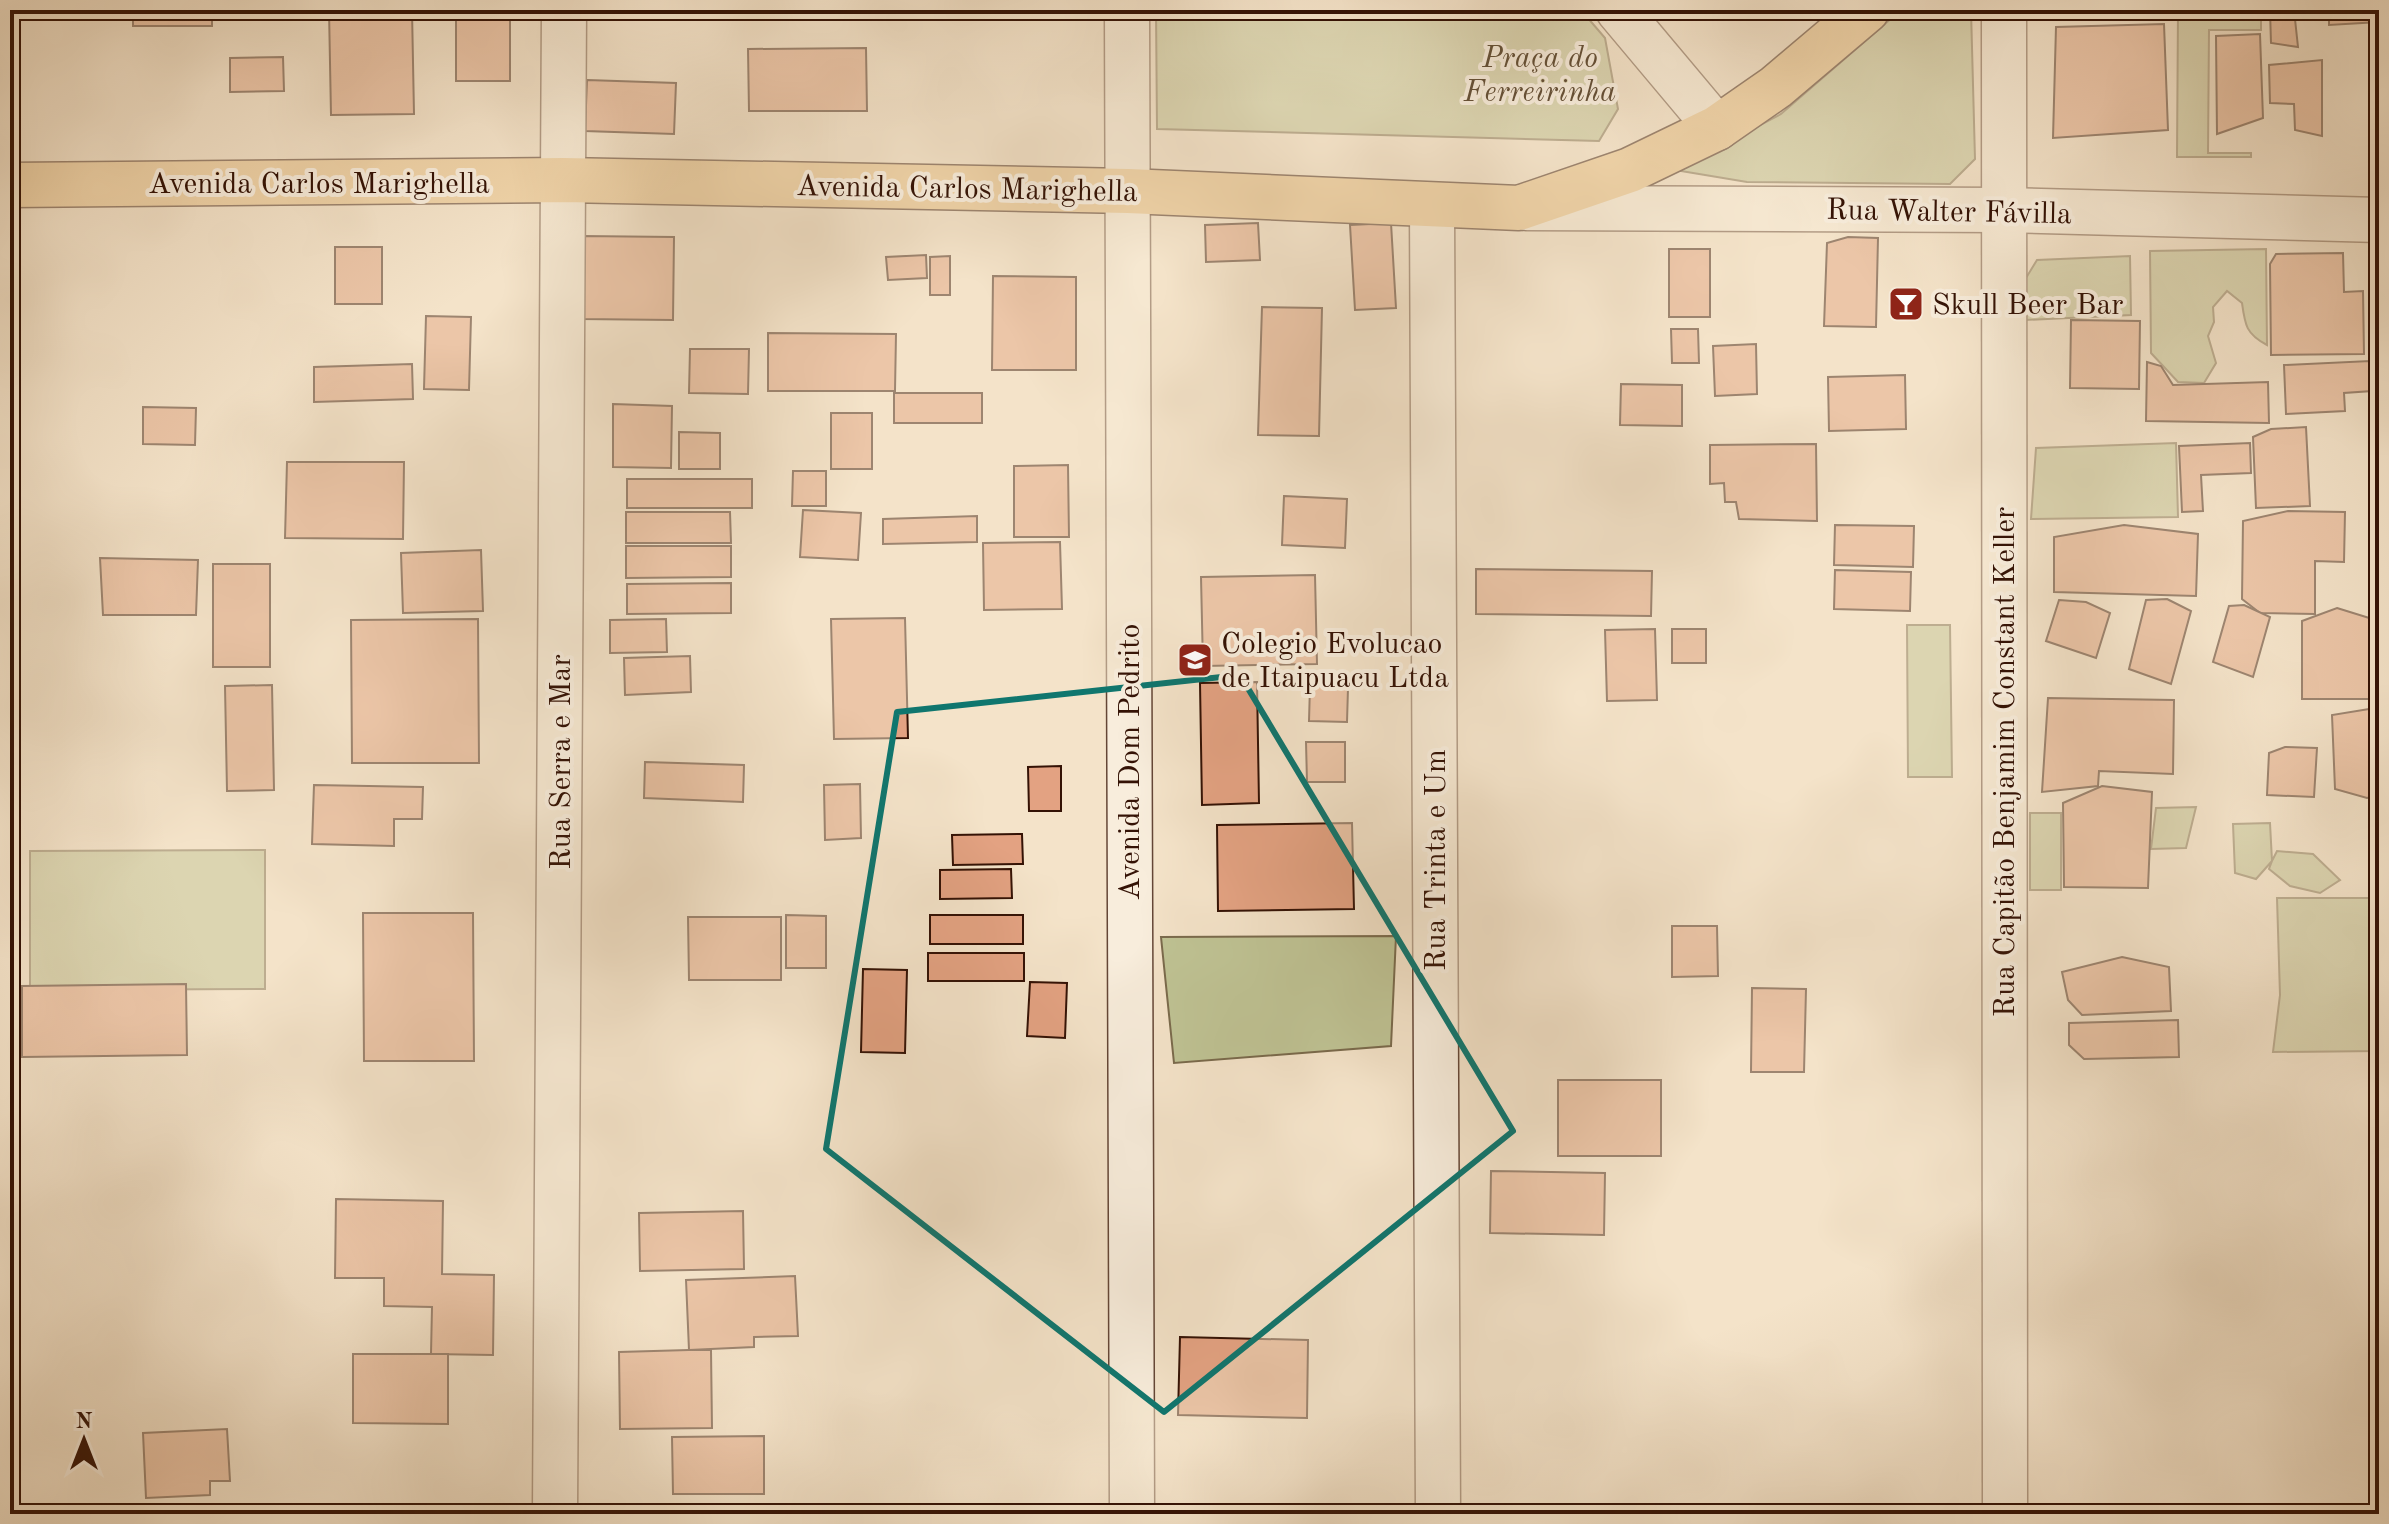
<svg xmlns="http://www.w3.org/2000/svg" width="2389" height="1524" viewBox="0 0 2389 1524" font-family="'Old Standard TT',serif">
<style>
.green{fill:#bfc394;stroke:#7a6a4c;stroke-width:2}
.building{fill:#e3a282;stroke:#341205;stroke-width:2}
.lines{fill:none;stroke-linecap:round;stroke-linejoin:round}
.minor-casing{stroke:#644636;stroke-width:47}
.major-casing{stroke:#341205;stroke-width:47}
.minor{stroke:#f8eddc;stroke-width:44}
.major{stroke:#eac284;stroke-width:44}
.marked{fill:none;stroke:#0f766e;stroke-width:6;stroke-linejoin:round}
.labels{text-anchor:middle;stroke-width:8;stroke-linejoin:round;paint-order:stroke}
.park-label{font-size:30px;font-style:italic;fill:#655037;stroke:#f8eddc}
.street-label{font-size:30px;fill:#341205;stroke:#f8eddc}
.poi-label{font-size:30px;fill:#341205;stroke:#f8eddc;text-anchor:start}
</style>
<rect width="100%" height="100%" fill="#f4e3c9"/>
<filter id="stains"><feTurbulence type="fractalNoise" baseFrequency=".0025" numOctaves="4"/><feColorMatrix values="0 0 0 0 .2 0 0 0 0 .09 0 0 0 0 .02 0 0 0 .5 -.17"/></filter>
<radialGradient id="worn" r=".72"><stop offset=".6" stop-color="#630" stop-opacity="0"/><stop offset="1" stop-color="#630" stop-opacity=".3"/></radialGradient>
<g class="green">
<path d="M1156,10H1581L1605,38L1618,109L1599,141L1157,129Z"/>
<path d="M1901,10H1971L1975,159L1950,184L1747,182L1675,170L1781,114Z"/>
<path d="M2178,10L2261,11V30H2209L2208,153H2251V157H2177Z"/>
<path d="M2266,249L2267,345C2246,334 2245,325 2242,303L2227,291L2213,307L2214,322L2208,336L2216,363L2204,383L2178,382L2151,353L2150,251Z"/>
<path d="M2130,256L2131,315L2026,320V278L2037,260Z"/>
<path d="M2176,443L2178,517L2031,519L2036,448Z"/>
<path d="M1907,625H1950L1952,777H1908Z"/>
<path d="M2196,807L2186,848L2151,849L2156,808Z"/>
<rect x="2030" y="813" width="31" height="77"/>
<path d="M2270,823L2272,861L2277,851L2313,854L2340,880L2320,893L2290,886L2269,869L2272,861L2256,879L2235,873L2233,824Z"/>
<path d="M265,850V989L30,990V851Z"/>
<path d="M2277,898H2379V1051L2273,1052L2280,995Z"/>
<path d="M1396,936L1391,1046L1174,1063L1161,937Z"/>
</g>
<g class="building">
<rect x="133" y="10" width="79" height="16"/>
<path d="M329,10H412L414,114L331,115Z"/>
<rect x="456" y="10" width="54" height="71"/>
<path d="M2068,10H2173V15L2069,16Z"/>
<path d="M2270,10H2294L2298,47L2271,43Z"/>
<path d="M2329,10H2379V22L2329,25Z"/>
<path d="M2164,24L2168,130L2053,138L2056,27Z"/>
<path d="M2260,34L2263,118L2217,134L2216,36Z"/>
<path d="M866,48L867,111H749L748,49Z"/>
<path d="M283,57L284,91L230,92V58Z"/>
<path d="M2322,60V136L2295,130L2294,104L2270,103L2269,65Z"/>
<path d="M587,80L676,83L674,134L585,131Z"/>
<path d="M1258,223L1260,260L1206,262L1205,225Z"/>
<path d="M1391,223L1396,308L1355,310L1350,225Z"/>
<path d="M582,236L674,237L673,320L580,319Z"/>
<path d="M1848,237L1878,238L1876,327L1824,326L1827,243Z"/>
<rect x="335" y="247" width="47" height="57"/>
<rect x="1669" y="249" width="41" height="68"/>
<path d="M2343,253L2344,292L2363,291L2364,354L2271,355L2270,264L2276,254Z"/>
<path d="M926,255L927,278L888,280L886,257Z"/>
<path d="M950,256V295H930V257Z"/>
<path d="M993,276L1076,277V370H992Z"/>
<path d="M1262,307L1322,308L1319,436L1258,435Z"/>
<path d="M426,316L471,317L469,390L424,389Z"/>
<path d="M2071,320L2140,321L2139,389L2070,388Z"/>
<path d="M1671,329H1698L1699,363H1672Z"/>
<path d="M768,333L896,334L895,391H768Z"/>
<path d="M1756,344L1757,394L1715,396L1713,346Z"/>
<path d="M690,349H749L748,394L689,393Z"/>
<path d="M2370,361L2372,391L2344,393L2345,411L2286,414L2284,365Z"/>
<path d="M2147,362L2161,366L2173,385L2268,382L2269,423L2146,421Z"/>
<path d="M412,364L413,399L314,402V367Z"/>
<path d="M1905,375L1906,429L1829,431L1828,377Z"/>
<path d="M1621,384L1682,385V426L1620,425Z"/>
<rect x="894" y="393" width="88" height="30"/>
<path d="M613,404L672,406L671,468L613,467Z"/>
<path d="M143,407L196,408L195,445L143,444Z"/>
<rect x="831" y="413" width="41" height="56"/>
<path d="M2306,427L2310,506L2256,508L2253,437L2271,429Z"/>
<path d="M679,432L720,433V469H679Z"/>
<path d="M2250,443L2251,473L2201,475L2203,511L2182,512L2179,446Z"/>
<path d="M1816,444L1817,521L1739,519L1736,502H1725L1724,483L1710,484V445Z"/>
<path d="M287,462H404L403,539L285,538Z"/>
<path d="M1068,465L1069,537H1014V466Z"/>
<path d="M793,471H826V506H792Z"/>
<rect x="627" y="479" width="125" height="29"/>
<path d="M1284,496L1347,499L1345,548L1282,545Z"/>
<path d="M803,510L861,513L858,560L800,557Z"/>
<path d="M2288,511L2345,512L2344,562L2315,561V614L2260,613L2242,599L2243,521Z"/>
<path d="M626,512H730L731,543H626Z"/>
<path d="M977,516V542L883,544V519Z"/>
<path d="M1835,525L1914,526L1913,567L1834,565Z"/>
<path d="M2124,525L2198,534L2196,596L2054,592V537Z"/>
<path d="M1060,542L1062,609L984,610L983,543Z"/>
<path d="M626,546H731V577L626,578Z"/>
<path d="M481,550L483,611L403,613L401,553Z"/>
<path d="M100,558L198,560L196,615H103Z"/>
<rect x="213" y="564" width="57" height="103"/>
<path d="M1476,569L1652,571L1651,616L1476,614Z"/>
<path d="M1835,570L1911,572L1910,611L1834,609Z"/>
<path d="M1315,575L1317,664L1203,666L1201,577Z"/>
<path d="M731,583V613L627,614V584Z"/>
<path d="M2167,599L2191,611L2171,684L2129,669L2146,600Z"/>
<path d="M2059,600L2086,602L2110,613L2096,658L2046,641Z"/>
<path d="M2244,605L2270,617L2253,677L2213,662L2229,606Z"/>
<path d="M2337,608L2379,621V699H2302V621Z"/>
<path d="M905,618L908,738L834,739L831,619Z"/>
<path d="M478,619L479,763H352L351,620Z"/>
<path d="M666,619L667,652L610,653V620Z"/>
<path d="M1655,629L1657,700L1607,701L1605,630Z"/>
<rect x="1672" y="629" width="34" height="34"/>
<path d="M690,656L691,692L625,695L624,658Z"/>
<path d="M1257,682L1259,803L1202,805L1200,683Z"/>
<path d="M272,685L274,790L227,791L225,686Z"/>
<path d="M1310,686L1348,688L1347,722L1309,721Z"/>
<path d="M2048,698L2174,700L2173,774L2099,771L2098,786L2042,792Z"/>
<path d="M2369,709L2379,711V795L2367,798L2335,789L2332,715Z"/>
<path d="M1306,742H1345V782H1307Z"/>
<path d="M2285,747L2317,748L2314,797L2267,795L2269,753Z"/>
<path d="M645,762L744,765L743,802L644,798Z"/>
<path d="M1061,766V811H1029L1028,767Z"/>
<path d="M860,784L861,838L825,840L824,785Z"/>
<path d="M314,785L423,787L422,819H394V846L312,844Z"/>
<path d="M2102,786L2152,792L2148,888L2064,887L2063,803Z"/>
<path d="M1352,823L1354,909L1218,911L1217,825Z"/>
<path d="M1022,834L1023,864L953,865L952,835Z"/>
<path d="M1011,869L1012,898L940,899V870Z"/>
<path d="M363,913H473L474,1061H364Z"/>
<path d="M786,915L826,916V968H786Z"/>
<rect x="930" y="915" width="93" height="29"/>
<path d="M688,917H781V980H689Z"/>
<path d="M1672,926H1717L1718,976L1672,977Z"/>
<rect x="928" y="953" width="96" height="28"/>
<path d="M2122,957L2169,967L2171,1011L2082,1015L2068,1000L2062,972Z"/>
<path d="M863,969L907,970L905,1053L861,1052Z"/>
<path d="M1030,982L1067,983L1065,1038L1027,1036Z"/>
<path d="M186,984L187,1055L22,1057V986Z"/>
<path d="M1752,988L1806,989L1804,1072H1751Z"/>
<path d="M2178,1020L2179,1057L2084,1059L2069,1045V1023Z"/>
<rect x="1558" y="1080" width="103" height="76"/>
<path d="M1491,1171L1605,1173L1604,1235L1490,1233Z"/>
<path d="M336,1199L443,1201L442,1274L494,1275L493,1355L431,1354L432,1307L384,1306V1278H335Z"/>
<path d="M743,1211L744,1269L640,1271L639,1213Z"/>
<path d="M795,1276L798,1336L754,1337V1347L689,1350L686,1280Z"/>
<path d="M1180,1337L1308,1340L1307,1418L1178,1415Z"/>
<path d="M689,1350H711L712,1428L620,1429L619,1352Z"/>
<path d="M353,1354H448V1424L353,1423Z"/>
<path d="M227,1429L230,1481H210V1495L146,1498L143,1433Z"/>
<path d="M764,1436V1494H673L672,1437Z"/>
</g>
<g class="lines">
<defs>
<g id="minor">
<path d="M1127,10L1132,1514"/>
<path d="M1618,10L1717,128"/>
<path d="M2004,10L2005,1514"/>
<path d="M1432,207L1438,1514"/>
<path d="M1526,208L2003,210L2379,220"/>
<path d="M555,1514L564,10"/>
</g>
<path id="major" d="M10,185L564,180L1128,191L1519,208L1630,170L1717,128L1776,87L1867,10"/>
</defs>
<use href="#minor" class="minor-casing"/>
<use href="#major" class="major-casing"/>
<use href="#minor" class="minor"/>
<use href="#major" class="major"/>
</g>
<path d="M0 0H2389V1524H0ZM1240,675L1513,1131L1164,1412L826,1149L897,712Z" fill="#f4e3c9" fill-opacity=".55" fill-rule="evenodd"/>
<path class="marked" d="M1240,675L1513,1131L1164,1412L826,1149L897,712Z"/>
<defs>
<symbol id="bar-square" viewBox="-11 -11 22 22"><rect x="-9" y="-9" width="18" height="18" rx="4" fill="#8f2418" stroke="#f8eddc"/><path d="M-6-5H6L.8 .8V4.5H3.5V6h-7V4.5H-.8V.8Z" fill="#fff"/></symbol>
<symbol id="school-square" viewBox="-11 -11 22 22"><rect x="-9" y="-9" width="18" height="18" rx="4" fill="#8f2418" stroke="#f8eddc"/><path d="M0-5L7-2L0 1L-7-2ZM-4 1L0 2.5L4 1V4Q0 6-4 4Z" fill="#fff"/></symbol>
</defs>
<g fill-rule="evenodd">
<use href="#bar-square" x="1886" y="284" width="40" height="40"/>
<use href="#school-square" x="1175" y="640" width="40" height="40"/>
</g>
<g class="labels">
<g class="park-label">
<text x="1540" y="67">Praça do<tspan x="1540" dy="34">Ferreirinha</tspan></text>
</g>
<g class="street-label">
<text x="319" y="193">Avenida Carlos Marighella</text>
<text transform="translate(967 188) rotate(1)" y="10">Avenida Carlos Marighella</text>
<text transform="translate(1949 211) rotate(1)" y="10">Rua Walter Fávilla</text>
<text transform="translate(560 762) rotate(-90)" y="10">Rua Serra e Mar</text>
<text transform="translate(1129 762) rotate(-90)" y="10">Avenida Dom Pedrito</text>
<text transform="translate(2004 762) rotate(-90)" y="10">Rua Capitão Benjamim Constant Keller</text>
<text transform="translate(1435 860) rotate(-90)" y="10">Rua Trinta e Um</text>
</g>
<g class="poi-label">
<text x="1932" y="314">Skull Beer Bar</text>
<text x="1221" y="653">Colegio Evolucao<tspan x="1221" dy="34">de Itaipuacu Ltda</tspan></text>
</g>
</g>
<rect width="2389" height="1524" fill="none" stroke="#f4e3c9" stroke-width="40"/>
<rect x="12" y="12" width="2365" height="1500" fill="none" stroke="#341205" stroke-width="4"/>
<rect x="20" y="20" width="2349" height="1484" fill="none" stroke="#341205" stroke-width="2"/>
<g transform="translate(84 1440)" stroke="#f8eddc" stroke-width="6" paint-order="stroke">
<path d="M0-6L14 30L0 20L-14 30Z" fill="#341205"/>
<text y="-12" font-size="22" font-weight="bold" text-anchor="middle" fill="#341205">N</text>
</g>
<rect width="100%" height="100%" filter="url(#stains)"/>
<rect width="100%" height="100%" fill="url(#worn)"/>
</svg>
